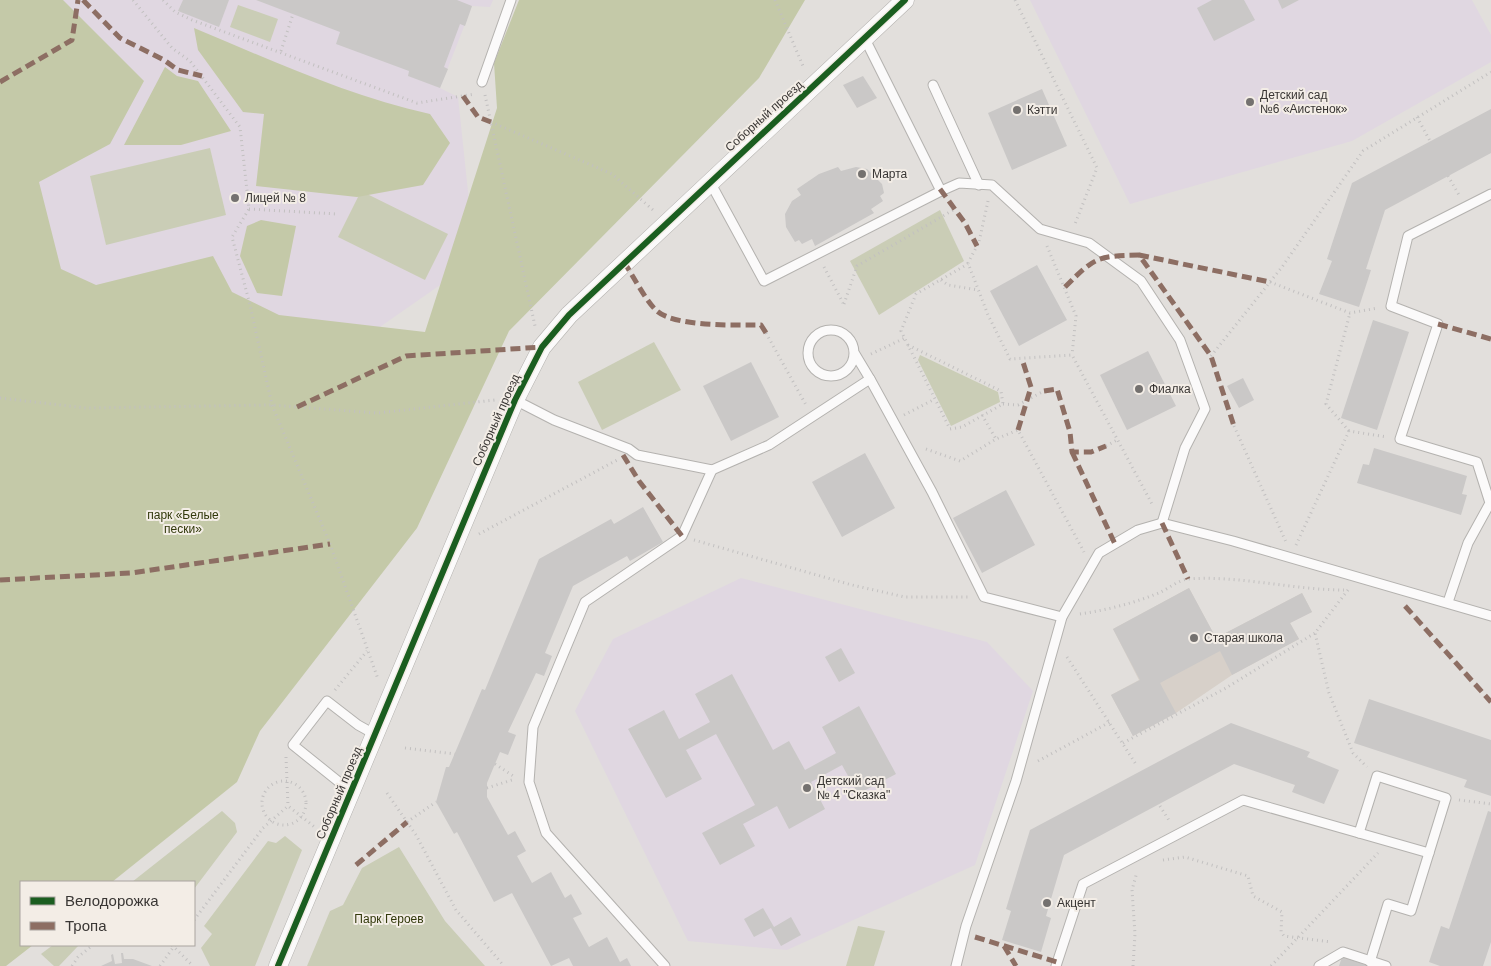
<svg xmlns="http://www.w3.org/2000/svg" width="1491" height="966" viewBox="0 0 1491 966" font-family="Arial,sans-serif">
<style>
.built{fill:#d7d0c9}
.education{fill:#e0d7e1}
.green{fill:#cacdb6}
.forest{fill:#c4c9a8}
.building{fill:#cac8c7}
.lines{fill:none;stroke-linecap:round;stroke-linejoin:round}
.service-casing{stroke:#b4b2af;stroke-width:11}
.minor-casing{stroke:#b4b2af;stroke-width:19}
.path{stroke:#c2c0c0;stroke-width:3;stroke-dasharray:1 4;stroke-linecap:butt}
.service{stroke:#fbfafa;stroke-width:9}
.minor{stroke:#fbfafa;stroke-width:18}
.quiet{stroke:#8d6e63;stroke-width:5;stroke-dasharray:10 5;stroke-linecap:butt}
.cycleway-casing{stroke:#f3ede6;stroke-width:9}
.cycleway{stroke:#1b5e20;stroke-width:6}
.poi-dot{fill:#74716f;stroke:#f3ede6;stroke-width:2}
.labels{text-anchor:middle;stroke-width:4;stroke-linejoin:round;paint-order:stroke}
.poi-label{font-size:12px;fill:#393634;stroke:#f3ede6;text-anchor:start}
.street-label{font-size:12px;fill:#393634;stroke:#f3ede6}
.park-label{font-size:12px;fill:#32390b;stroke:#f3ede6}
</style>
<rect width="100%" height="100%" fill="#e2dfdc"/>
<path class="built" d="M1189,588L1216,638L1302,593L1312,612L1290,623L1299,639L1232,675L1176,713L1133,736L1111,695L1139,680L1113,629Z"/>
<g class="education">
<path d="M62,0H493L490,7L472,6L440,88L458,97L473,239L453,276L301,382L0,316Z"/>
<path d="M1030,0H1472L1491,35V62L1352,141L1130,204Z"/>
<path d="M741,578L987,642L1033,691L975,865L787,950L688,941L575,711L613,639Z"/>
</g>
<g class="green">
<path d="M238,5L278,19L270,42L230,27Z"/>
<path d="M210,148L226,215L106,245L90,176Z"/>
<path d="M361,191L448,234L425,280L338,237Z"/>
<path d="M940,210L964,261L879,315L850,261Z"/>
<path d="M654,342L681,390L602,430L578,382Z"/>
<path d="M920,355L998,392L1000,402L951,426L918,360Z"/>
<path d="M222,811L235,823L237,832L194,889V882H132Z"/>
<path d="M285,836L302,850L255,966H210L201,948L212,934L204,926L268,841L276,843Z"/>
<path d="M399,847L445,921L485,966H307L330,911L343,905L362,868Z"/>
<path d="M858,926L885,931L874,966H846Z"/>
<path d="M53,945H79L59,966H54L41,954Z"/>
</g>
<g class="forest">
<path d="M0,0H63L144,81L110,144L39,182L61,269L96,285L213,256L232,292L279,315L425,332L497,108L494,63L519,0H805L759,78L509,331L417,528L260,731L237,782L112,882H21V945H33L6,966H0Z"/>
<path d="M194,28C271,60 348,96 430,114L450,143L423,185L357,197L256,186L264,114L243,112L198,50Z"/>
<path d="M165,67L177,76L198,81L231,131L181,145H124Z"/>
<path d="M261,220L296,226L282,296L257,293L240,256L247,226Z"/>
</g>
<g class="building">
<path d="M183,0H229L219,27L178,11Z"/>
<path d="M256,0H457L472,6L465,26L460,24L444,67L448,69L440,88L408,76L409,71L336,44L340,32Z"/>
<path d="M1212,0H1244L1255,20L1214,41L1197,8Z"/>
<path d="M1278,0H1299L1282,9Z"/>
<path d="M863,76L877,98L857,108L843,85Z"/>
<path d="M1042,89L1067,146L1012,170L988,113Z"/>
<path d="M1491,109V153L1385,210L1366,269L1371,270L1359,307L1319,294L1332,261L1327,259L1352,183Z"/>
<path d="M838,167L841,171L856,167L867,169L882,184L884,193L880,196L883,201L871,209L874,213L815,246L812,239L802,244L799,240L795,242L786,227L785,214L792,201L801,195L797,189L819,174Z"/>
<path d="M1037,265L1067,320L1019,346L990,291Z"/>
<path d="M1373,320L1409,332L1377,430L1341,418Z"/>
<path d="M1148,351L1176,406L1127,430L1100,375Z"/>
<path d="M751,362L779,417L731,441L703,386Z"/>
<path d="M1243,378L1254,400L1239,408L1227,386Z"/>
<path d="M1374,448L1467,476L1462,494L1467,495L1461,515L1357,483L1363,464L1369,465Z"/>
<path d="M865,453L895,508L842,537L812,482Z"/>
<path d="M1006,490L1035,545L982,573L953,518Z"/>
<path d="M643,507L663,542L630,561L627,556L573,586L545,653L552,656L544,676L536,673L508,732L516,735L508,755L500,752L487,783V797L508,835L515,831L526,851L517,856L532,883L551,872L565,898L571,894L582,914L573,918L589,947L607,937L620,962L627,958L631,966H573L569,958L551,966L512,893L494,902L457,832L454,834L436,802L446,767H449L482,689L485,690L539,559L611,519L614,524Z"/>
<path d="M1189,588L1216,638L1302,593L1312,612L1290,623L1299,639L1232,675L1220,651L1160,683L1176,713L1133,736L1111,695L1140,680L1113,629Z"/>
<path d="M841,648L855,673L839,682L825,657Z"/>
<path d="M732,674L773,750L789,741L805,770L836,753L822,727L859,706L896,774L858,794L842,765L811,782L825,809L789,829L777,806L743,824L755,846L720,865L702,833L755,805L716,734L686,750L702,779L666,798L628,729L664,710L679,739L710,722L695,694Z"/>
<path d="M1369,699L1491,740V796L1464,787L1467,780L1354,743Z"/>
<path d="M1231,723L1310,752L1307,757L1339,770L1324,804L1292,792L1295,785L1234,764L1064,855L1046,916L1051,918L1041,952L1002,940L1011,911L1006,909L1030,830Z"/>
<path d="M1488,811L1491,812V942L1483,966H1440L1429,962L1441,926L1449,929Z"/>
<path d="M763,908L774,927L791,917L801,935L781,946L771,928L754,937L744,919Z"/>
<path d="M121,953H123L124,959H133L152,966H101L112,961L111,955L113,954L115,964L122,963Z"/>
<path d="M1342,957L1369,966H1339Z"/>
</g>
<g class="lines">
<defs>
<g id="service">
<path d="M482,82L511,0"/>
<path d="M933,85L979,185"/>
<path d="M710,182L764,281L941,191L865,39"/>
<path d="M941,191L959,183L992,185L1040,229L1089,243L1141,281L1180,340L1205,409L1185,448L1162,523"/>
<circle cx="831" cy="353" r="23"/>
<path d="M855,354L870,379"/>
<path d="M515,400L554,420L629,449L637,455L712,470L769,445L870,379L932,492L984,597L1062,617"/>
<path d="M1448,602L1468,543L1490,503L1477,462L1400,439L1438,324L1391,306L1408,236L1491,194"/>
<path d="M354,789L339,782L293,745L327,701L358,725L376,735"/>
<path d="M1359,833L1429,853"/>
<path d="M665,966L546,833L529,782L533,727L585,602L682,536L712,470"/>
<path d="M956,966L966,926L1016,781L1062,617L1099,553L1138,530L1162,523L1233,541L1491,616"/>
<path d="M1056,966L1083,884L1243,800L1359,833L1377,776L1446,798L1411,911L1388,904L1370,962"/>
<path d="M1319,966L1343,952L1386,966"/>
</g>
<path id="minor" d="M278,966L483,476L515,400L542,347L569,315L905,0"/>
</defs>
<use href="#service" class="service-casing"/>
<use href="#minor" class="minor-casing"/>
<g class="path">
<path d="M133,0L172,48L190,61L240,127L249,209L232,237L250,305L272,405L330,544L378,679"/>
<path d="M163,0L175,12L192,20L417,103L475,94"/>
<path d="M775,0L803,66"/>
<path d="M1015,0L1097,168L1075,224"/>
<path d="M281,51L293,14"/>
<path d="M485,95L535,326"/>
<path d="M1417,117L1430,141"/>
<path d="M491,122L612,174L653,210"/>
<path d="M1448,176L1459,195"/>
<path d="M988,201L979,242L968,263L988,315L1010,359L1072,355L1152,504"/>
<path d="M249,209L337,214"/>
<path d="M1047,246L1076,316L1072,355"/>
<path d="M824,267L843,303"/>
<path d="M941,280L948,285L978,290"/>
<path d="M1270,282L1350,313L1378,308"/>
<path d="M844,304L857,266L955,209"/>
<path d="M766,333L806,405"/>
<path d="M908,345L1001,391L1003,404L962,427L950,429L901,331L916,294L968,264"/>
<path d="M871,354L905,338"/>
<path d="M1211,356L1282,267L1363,151L1491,72"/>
<path d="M0,398L86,408L272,405L377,413L495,400"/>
<path d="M1003,404L1018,405L1044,391"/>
<path d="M904,415L935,399"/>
<path d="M982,415L996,439"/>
<path d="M1234,426L1286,542"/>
<path d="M1349,431L1326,404L1350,313"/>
<path d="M1106,446L1119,439"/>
<path d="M926,449L960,461L996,439L1018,430L1084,552"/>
<path d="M479,534L619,459"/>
<path d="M694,540L852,585L905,597H968"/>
<path d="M1296,545L1349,431L1387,437"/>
<path d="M1348,590L1315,633L1329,693L1353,753L1367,767"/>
<path d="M1080,614C1107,610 1135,603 1161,592C1169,588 1179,580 1188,579C1238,575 1293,590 1344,590"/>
<path d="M1067,657L1137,766"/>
<path d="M335,690L367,651"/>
<path d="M1123,743L1226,688L1315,633"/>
<path d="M405,748L455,754"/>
<path d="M286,757L288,806"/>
<path d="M1038,761L1110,722"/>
<path d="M495,764L515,777"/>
<circle cx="284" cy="803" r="22"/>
<path d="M487,788L515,779"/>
<path d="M387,793L416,835L456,910L504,966"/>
<path d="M1459,800L1491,804"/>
<path d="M1160,806L1170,822"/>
<path d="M407,822L436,802"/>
<path d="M1163,860L1185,857L1248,876L1253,896L1282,912L1281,932L1284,936L1331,942"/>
<path d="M194,920L263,828L288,806L316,828"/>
<path d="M172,945L193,966"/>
<path d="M72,966L78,957L93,945"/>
<path d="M160,966L175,945"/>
<path d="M1133,966L1135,934L1132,890L1137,872"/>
<path d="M1271,966L1378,853"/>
</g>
<use href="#service" class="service"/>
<use href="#minor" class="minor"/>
<g class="quiet">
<path d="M83,0L120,38L164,60L178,70L202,76"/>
<path d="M0,82L72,40L78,0"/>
<path d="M463,96L478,117L491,122"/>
<path d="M940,189L965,223L977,246"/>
<path d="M1139,255L1270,282"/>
<path d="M624,262C632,274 647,303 657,311C675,327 736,325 761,325L766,333"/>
<path d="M1065,287C1095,257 1097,256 1139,255L1211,356L1234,426"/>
<path d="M1438,324L1491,339"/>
<path d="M1044,391L1057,389L1070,432L1072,452H1091L1106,446"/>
<path d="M297,407L406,356L542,347"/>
<path d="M1018,430L1031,387L1022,359"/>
<path d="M1072,452L1115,544"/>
<path d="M623,455L639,481L682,536"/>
<path d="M1162,523L1188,579"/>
<path d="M0,580L131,573L330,544"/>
<path d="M1405,606L1491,702"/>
<path d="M356,865L407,822"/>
<path d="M975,937L1057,962"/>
<path d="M1004,946L1016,966"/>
</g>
<defs>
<path id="cycleway" d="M278,966L483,476L515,400L542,347L569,315L905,0"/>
</defs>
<use href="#cycleway" class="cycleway-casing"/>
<use href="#cycleway" class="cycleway"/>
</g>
<g class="poi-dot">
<circle cx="1250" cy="102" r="5"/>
<circle cx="1017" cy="110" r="5"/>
<circle cx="862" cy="174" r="5"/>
<circle cx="235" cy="198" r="5"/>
<circle cx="1139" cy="389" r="5"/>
<circle cx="1194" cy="638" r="5"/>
<circle cx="807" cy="788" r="5"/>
<circle cx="1047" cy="903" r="5"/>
</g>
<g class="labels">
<g class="poi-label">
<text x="1260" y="99">Детский сад<tspan x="1260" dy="14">№6 «Аистенок»</tspan></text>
<text x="1027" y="114">Кэтти</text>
<text x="872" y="178">Марта</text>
<text x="245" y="202">Лицей № 8</text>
<text x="1149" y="393">Фиалка</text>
<text x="1204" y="642">Старая школа</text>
<text x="817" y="785">Детский сад<tspan x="817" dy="14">№ 4 "Сказка"</tspan></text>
<text x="1057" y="907">Акцент</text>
</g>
<g class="street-label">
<text transform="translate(764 116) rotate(-42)" y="4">Соборный проезд</text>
<text transform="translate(496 420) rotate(-66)" y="4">Соборный проезд</text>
<text transform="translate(339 793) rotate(-67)" y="4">Соборный проезд</text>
</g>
<g class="park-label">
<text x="183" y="519">парк «Белые<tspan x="183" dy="14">пески»</tspan></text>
<text x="389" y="923">Парк Героев</text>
</g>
</g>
<rect x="20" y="881" width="175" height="65" fill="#f3ede6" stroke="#a9a49f"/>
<rect x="30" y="897" width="25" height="8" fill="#1b5e20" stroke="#a9a49f"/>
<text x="65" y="906" font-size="15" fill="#393634">Велодорожка</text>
<rect x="30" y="922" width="25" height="8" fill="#8d6e63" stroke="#a9a49f"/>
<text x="65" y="931" font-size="15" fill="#393634">Тропа</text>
</svg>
